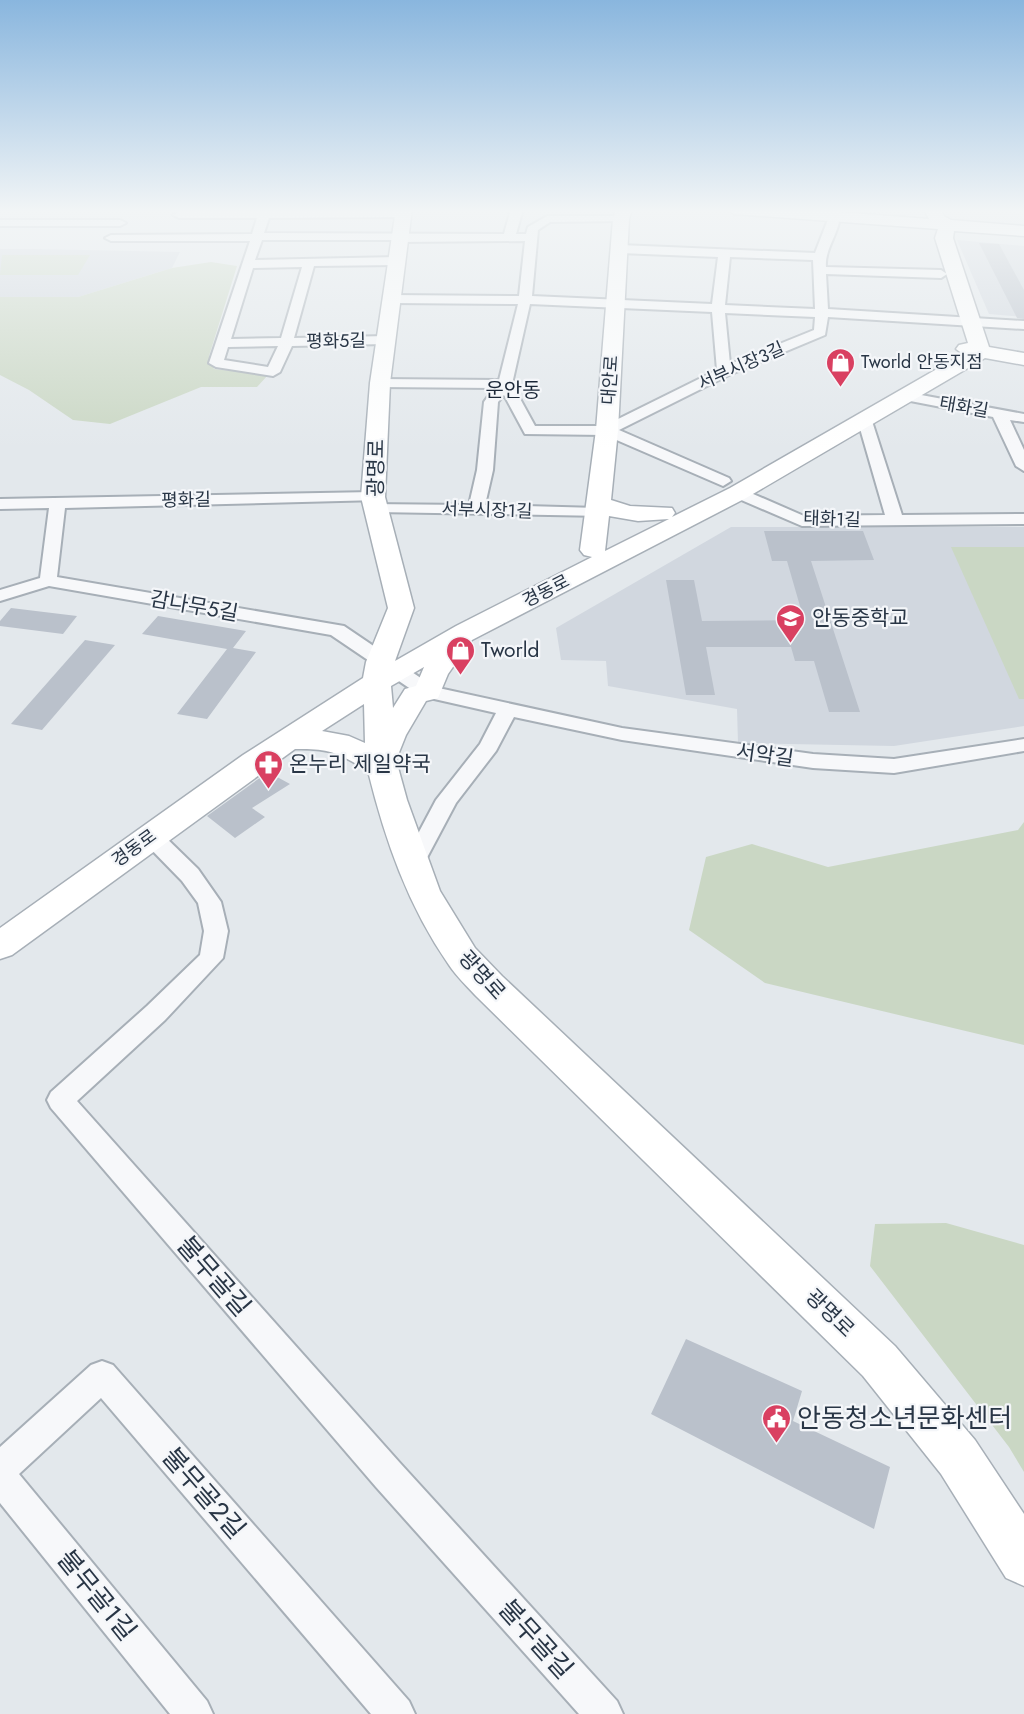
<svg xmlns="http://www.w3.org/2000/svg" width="1024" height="1714" viewBox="0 0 1024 1714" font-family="Jost,'Noto Sans KR',sans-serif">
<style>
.built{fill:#d1d7df}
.green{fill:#cad7c4}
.building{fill:#bac1cb}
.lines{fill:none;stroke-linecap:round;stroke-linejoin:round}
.street-casing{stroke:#a7afb7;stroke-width:4}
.secondary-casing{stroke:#a7afb7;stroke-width:3}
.street{fill:#f7f8fa;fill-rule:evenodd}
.secondary{fill:#fff;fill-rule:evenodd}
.labels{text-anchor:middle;stroke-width:4.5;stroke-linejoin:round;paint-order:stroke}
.far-street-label{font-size:18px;fill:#293646;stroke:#f4f6f9}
.far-poi-label{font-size:18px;fill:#293646;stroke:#f4f6f9;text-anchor:start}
.far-quarter-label{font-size:20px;fill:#1b2737;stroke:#f4f6f9}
.street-label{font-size:21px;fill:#293646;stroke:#f4f6f9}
.poi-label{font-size:21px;fill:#293646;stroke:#f4f6f9;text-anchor:start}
.near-street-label{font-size:26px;fill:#293646;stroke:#f4f6f9}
.near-poi-label{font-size:26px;fill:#293646;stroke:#f4f6f9;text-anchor:start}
</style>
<rect width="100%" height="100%" fill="#e3e8ec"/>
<g class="built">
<path d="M957,240L1024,246V317L989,314Z"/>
<path d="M0,249H36L180,252L172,268L78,297H0Z"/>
<path d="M731,527H1024V726L894,746L738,743L737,709L608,686L606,661L561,660L556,628Z"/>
</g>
<g class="green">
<path d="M2,255H90L78,275H0Z"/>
<path d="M211,262L237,266L209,356L214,369L268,375L257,387H201L110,424L73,420L29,390L0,375V297H78L172,268Z"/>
<path d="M951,547H1024V699H1019Z"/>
<path d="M1024,822V1045L765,983L689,930L706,857L752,844L828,867L1018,830Z"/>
<path d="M946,1223L1024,1245V1472L1009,1447L870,1266L875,1224Z"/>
</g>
<g class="building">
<path d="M979,243L999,244L1024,290V319L1017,318Z"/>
<path d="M764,531H863L874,560L811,561L860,712H829L814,661H795L791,647H706L715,695H686L666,580H694L702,621L804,620L787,561H772Z"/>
<path d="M11,608L77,616L63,634L0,626V621Z"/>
<path d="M158,616L246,631L233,648L256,652L207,719L177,714L227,649L142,634Z"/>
<path d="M85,640L115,645L42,730L11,724Z"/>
<path d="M268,772L290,784L252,808L265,817L235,838L207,816Z"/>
<path d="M686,1339L802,1391L793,1421L890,1467L874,1529L651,1414Z"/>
</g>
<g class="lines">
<defs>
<g id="street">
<path d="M260,209H272L271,211H403L409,214L403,217L269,218L264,233L504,234L511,209H523L516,234H526L528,227L547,216H621L625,217V221L550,222L538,230L532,296L712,304L718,257L620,253L614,249L620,245L815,253L829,217L827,209H839C844,228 824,247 826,267L941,270L947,274L941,278L826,274L828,309L1024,321V329L828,317L825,335L729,375L619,430L729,478L731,481L723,486L605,435L525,434L504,395L498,402L493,470L485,505L598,508L604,510L606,513L604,516L375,512L369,510L367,507L369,504L469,505L477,470L484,402L494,388L380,387L373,383L380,379L499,380L518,304L392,303L386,299L392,295L519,296L525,241L400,242L395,240H262L255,260L397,257L403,261L397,265L314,266L294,338L386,336L393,340L386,344L292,346L280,372L273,376L216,367L209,363L250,241H111L105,238L111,235L252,234L257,218H179L173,215L179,212L260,211ZM730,257L813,260L815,309L725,305ZM302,267L281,338L231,339L253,268ZM530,304L712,312L717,370L604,426H535L512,384ZM725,313L815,317L814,330L730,364ZM278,346L268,367L224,360L228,347Z"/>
<path d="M0,220H120L126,223L120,226H0Z"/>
<path d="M905,392L1024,414V422L1010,420L1024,450V471L1016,466L993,417L900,399L898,396L900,393Z"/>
<path d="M864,414L871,418L902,515L1024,514V524L802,526L732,496L730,493L738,488L744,490L804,516L885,515L857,418Z"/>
<path d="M373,492L379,494L381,497L379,500L65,508L57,577L344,626L434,687L622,728L813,754L894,759L1024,739V751L894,773L813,768L622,740L514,717L496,751L456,803L422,867L414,870L406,867L403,862L436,800L480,744L496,713L421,696L331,635L49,586L0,601V590L40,578L49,508L0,509V499Z"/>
<path d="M151,829L159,831L198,869L221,902L228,931L223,958L165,1020L77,1101L400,1463L617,1701L623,1714H579L376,1487L51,1108L47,1100L51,1092L147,1006L200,955L204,931L198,903L182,881L143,841L140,836L143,831Z"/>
<path d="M102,1361L113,1365L409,1701L415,1714H371L101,1398L19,1474L207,1701L213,1714H170L0,1503V1447L91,1365Z"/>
</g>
<path id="secondary" d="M396,209H412L390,383L385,497L414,608L395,661L456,626L592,557L584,555L580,550L596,430L613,219L616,209H632L629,219L618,430L611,500L630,506L672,508L675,513L672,517L730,488L963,354L956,349L959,345L968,343L935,238L938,229L734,214L726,209H800L929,219L924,209H940L944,216L951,220L1024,226V236L954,231L953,238L989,347L1024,353V365L985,358L746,498L472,640L448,674L438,698L426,701L406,735L396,760L407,800L440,891L475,948L502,976L895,1346L975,1440L1024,1514V1586L1006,1578L941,1474L863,1376L476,996C467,986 456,976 449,965C408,906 385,840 368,771C339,753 329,748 295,749L12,955L0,959V928L243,755L363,678L366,662L388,608L361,497L370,383ZM609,516L638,521L669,519L605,551ZM424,667L416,686L405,689L393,708L391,686ZM364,704L365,743L349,736L322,731Z"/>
</defs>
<use href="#street" class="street-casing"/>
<use href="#secondary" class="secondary-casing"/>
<use href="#street" class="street"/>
<use href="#secondary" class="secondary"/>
</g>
<linearGradient id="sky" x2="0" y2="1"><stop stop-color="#89b6de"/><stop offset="0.47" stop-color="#f2f5f6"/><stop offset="1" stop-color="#f2f5f6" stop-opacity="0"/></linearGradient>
<rect width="1024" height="449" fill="url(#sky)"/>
<defs>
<symbol id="shop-pin" viewBox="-11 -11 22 30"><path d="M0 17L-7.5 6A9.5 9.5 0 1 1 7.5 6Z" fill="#d94061" stroke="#f4f6f9"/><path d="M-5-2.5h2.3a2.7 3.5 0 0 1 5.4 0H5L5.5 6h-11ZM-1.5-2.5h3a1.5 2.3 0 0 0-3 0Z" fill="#fff"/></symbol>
<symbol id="school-pin" viewBox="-11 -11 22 30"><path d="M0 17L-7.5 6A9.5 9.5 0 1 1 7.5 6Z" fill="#d94061" stroke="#f4f6f9"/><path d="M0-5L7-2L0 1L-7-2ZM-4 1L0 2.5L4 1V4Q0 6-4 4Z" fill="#fff"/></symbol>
<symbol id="pharmacy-pin" viewBox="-11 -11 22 30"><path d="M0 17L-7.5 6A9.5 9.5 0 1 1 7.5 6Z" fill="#d94061" stroke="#f4f6f9"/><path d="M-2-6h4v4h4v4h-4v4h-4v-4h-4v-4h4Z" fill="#fff"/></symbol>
<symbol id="civic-pin" viewBox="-11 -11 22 30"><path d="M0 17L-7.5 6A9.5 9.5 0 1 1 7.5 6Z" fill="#d94061" stroke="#f4f6f9"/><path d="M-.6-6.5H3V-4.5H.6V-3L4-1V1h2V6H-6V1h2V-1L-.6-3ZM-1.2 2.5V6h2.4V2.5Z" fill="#fff"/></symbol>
</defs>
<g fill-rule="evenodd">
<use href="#shop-pin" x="824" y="346" width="33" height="45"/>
<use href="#school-pin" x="774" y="602" width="33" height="45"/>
<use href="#shop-pin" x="444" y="634" width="33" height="45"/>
<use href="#pharmacy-pin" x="252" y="748" width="33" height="45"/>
<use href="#civic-pin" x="760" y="1402" width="33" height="45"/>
</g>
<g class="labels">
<g class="far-street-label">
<text transform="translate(336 341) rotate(-1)" y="6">평화5길</text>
<text transform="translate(741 366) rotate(-24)" y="6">서부시장3길</text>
<text transform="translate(610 380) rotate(-86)" y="6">대안로</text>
<text transform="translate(964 407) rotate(10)" y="6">태화길</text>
<text transform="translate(186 500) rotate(-1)" y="6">평화길</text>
<text transform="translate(487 510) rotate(2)" y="6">서부시장1길</text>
<text transform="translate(832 519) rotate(2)" y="6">태화1길</text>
<text transform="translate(546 591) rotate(-27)" y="6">경동로</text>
<text transform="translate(134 848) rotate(-36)" y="6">경동로</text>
</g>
<g class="far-poi-label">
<text x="861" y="368">Tworld 안동지점</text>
</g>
<g class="far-quarter-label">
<text x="513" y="397">운안동</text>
</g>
<g class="street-label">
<text transform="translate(376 468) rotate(-89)" y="7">광명로</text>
<text transform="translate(194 606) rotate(10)" y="7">감나무5길</text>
<text transform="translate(765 755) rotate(8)" y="7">서악길</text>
<text transform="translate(482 975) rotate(48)" y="7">광명로</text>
<text transform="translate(830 1313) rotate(44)" y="7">광명로</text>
</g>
<g class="poi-label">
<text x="812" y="625">안동중학교</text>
<text x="481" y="657">Tworld</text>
<text x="289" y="771">온누리 제일약국</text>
</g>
<g class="near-street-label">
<text transform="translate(214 1276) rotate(49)" y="9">불무골길</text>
<text transform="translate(204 1493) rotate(49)" y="9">불무골2길</text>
<text transform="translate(97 1595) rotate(51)" y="9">불무골1길</text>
<text transform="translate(536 1639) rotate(48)" y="9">불무골길</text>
</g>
<g class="near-poi-label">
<text x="797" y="1427">안동청소년문화센터</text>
</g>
</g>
</svg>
